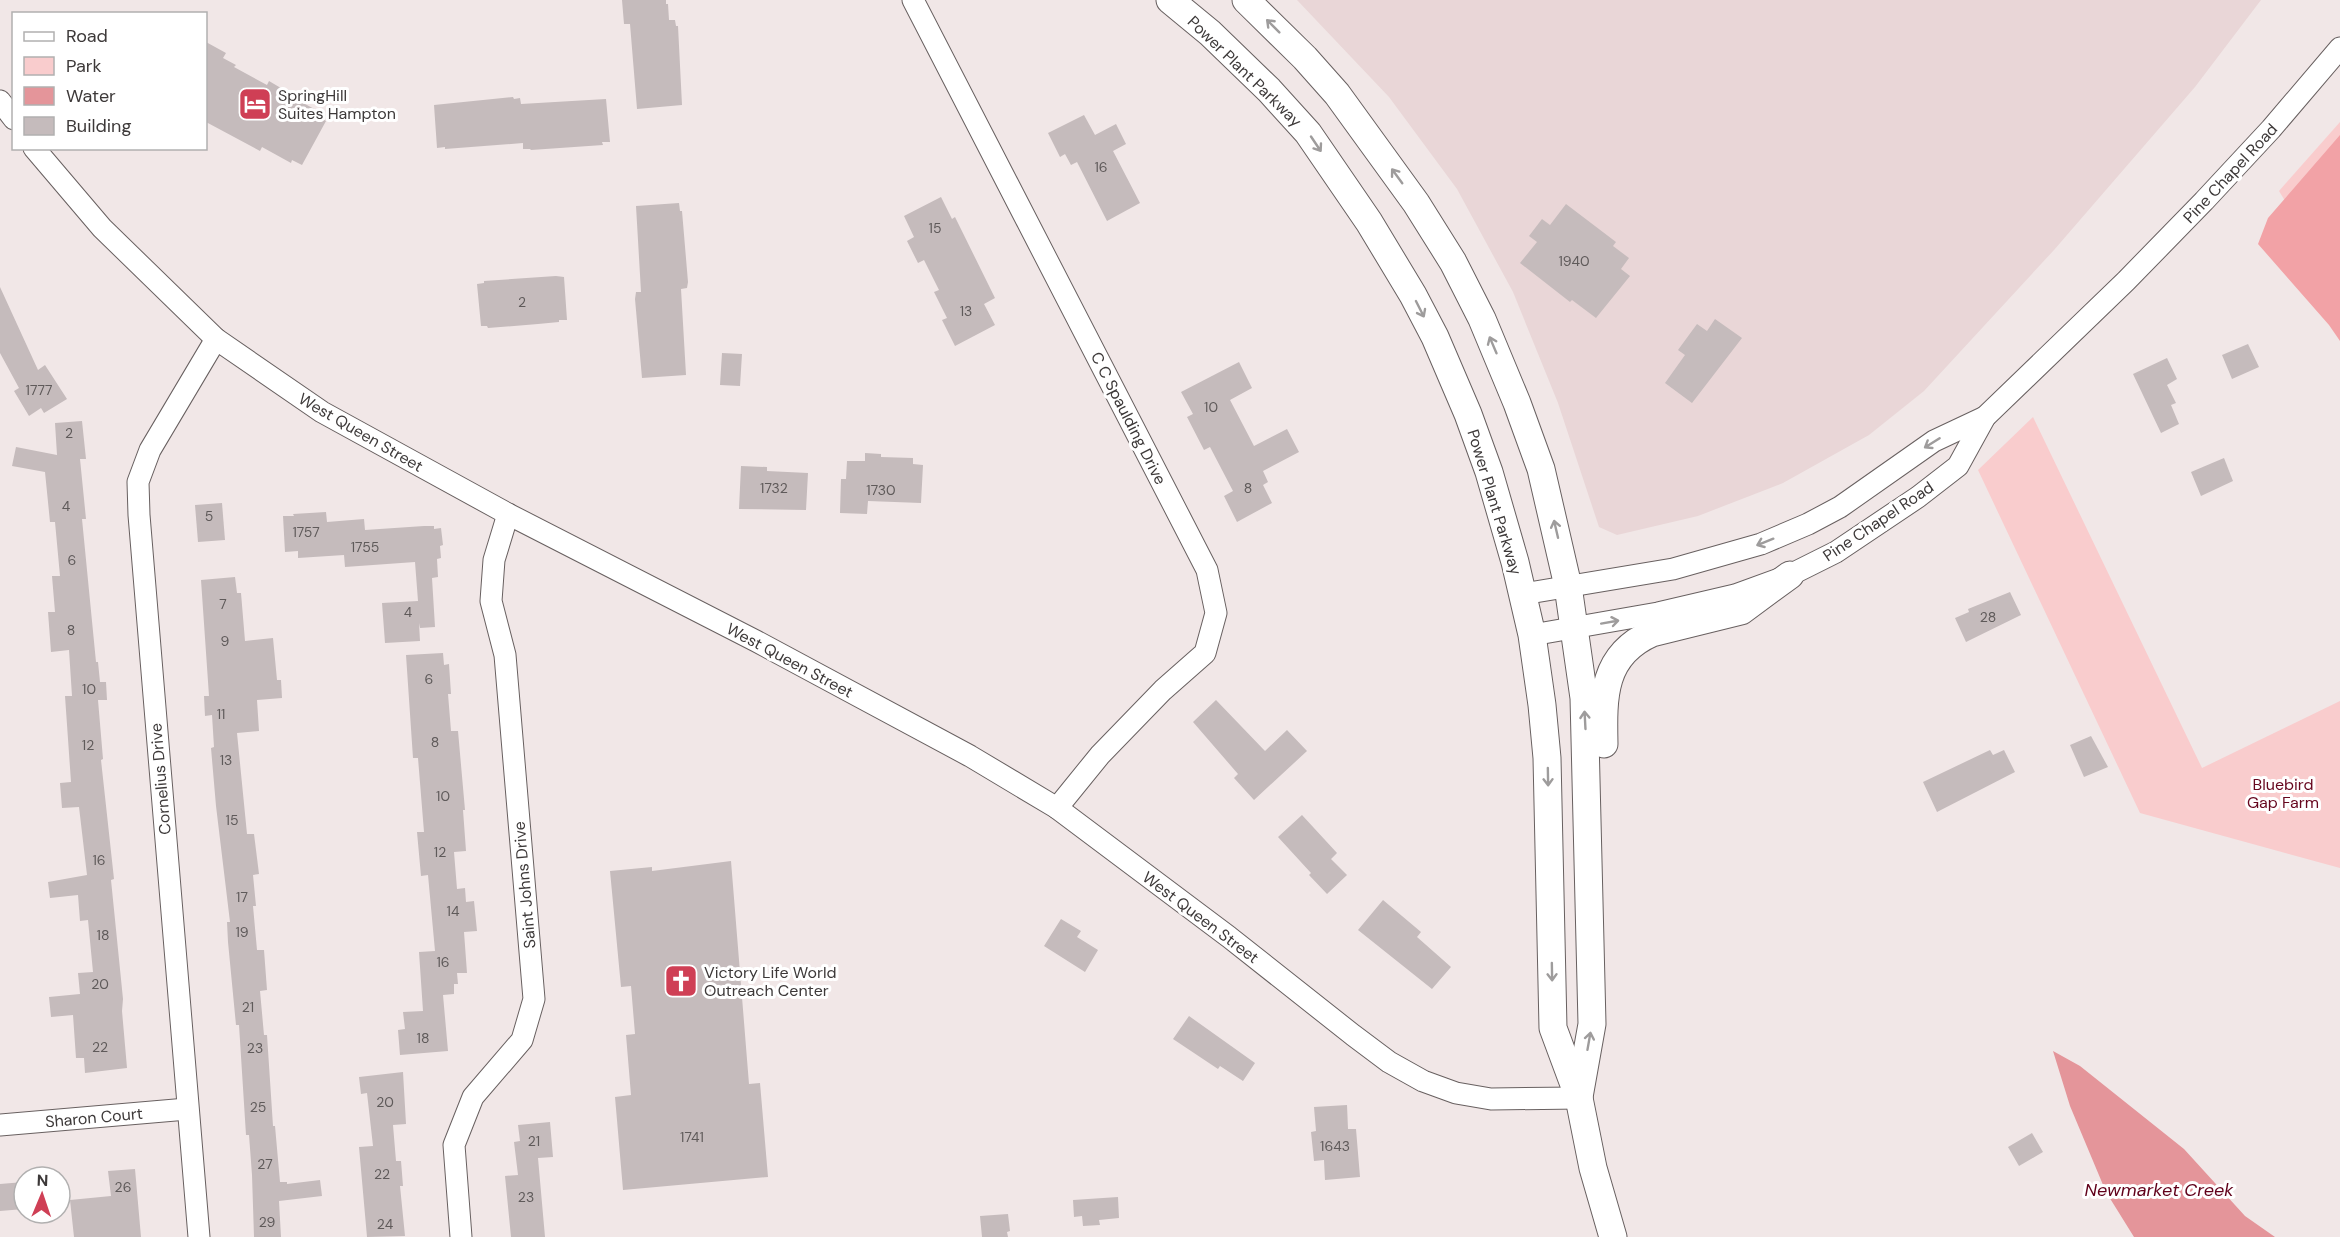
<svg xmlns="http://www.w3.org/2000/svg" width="2340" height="1237" viewBox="0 0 2340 1237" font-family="'DM Sans',sans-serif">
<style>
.built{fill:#e9d6d7}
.green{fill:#f9cccd}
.forest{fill:#f2a2a6}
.water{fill:#e4959a}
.building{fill:#c5bbbc}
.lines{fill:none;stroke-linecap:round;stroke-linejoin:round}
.minor-casing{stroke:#686060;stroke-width:23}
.major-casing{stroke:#686060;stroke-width:29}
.minor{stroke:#fff;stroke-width:21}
.major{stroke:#fff;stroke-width:27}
.oneway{stroke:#9e9c9c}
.labels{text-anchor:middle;stroke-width:6;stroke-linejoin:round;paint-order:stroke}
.number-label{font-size:14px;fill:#5f5a5a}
.street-label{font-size:16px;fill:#3d3939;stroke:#fff}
.poi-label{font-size:16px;fill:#3d3939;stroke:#fff;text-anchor:start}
.park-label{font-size:16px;fill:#66061e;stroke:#fff}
.water-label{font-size:18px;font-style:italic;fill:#61001a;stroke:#fff}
</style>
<rect width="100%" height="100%" fill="#f1e7e7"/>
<path class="built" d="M1297,0H2261L2195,87L2054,250L1924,391L1869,435L1783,483L1698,516L1617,535L1599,527L1558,403L1513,292L1457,189L1389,97Z"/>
<g class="green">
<path d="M2340,122V291L2279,191Z"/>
<path d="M2033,417L2202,768L2340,701V868L2140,813L1978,470Z"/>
</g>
<path class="forest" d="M2340,135V341L2329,325L2258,244L2268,218Z"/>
<path class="water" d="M2053,1051L2080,1066L2184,1149L2245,1216L2275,1237H2134L2106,1192L2070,1106Z"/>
<g class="building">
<path d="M622,0H666V4H668L669,20H675L676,26H678L682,105L637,109L630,24H624Z"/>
<path d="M206,42L226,53L223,58L236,65L234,67L267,85L269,81L291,94L290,96L320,112L318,116L326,121L302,165L292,160L291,163L262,147L260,151L206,122Z"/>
<path d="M513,97L514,99L520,98L521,104L606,99L610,142H602L603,145L531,150L530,149H523V143L445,149V147L437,148L434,105Z"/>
<path d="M1084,115L1095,135L1116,124L1126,144L1113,151L1140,203L1107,221L1077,162L1071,165L1065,154L1060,157L1048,133Z"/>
<path d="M941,197L952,219L955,217L995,298L984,304L995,325L955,346L942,320L947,318L934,292L939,290L924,260L918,263L907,241L914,237L904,216Z"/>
<path d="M679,203L680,211H682L688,282L687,288L681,289L686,375L642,378L635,299L636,292H641L636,206Z"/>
<path d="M1566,204L1616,242L1613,246L1629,258L1621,269L1630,276L1596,318L1572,300L1570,302L1520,263L1537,242L1529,236L1542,219L1550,225Z"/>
<path d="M556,276L564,277L567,320H559V322L538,324L488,328L487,326H481L477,284L484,283V281Z"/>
<path d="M0,287L38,370L45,365L67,399L44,413L41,408L29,416L14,391L19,388L0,353Z"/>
<path d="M1715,319L1742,338L1692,403L1665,383L1685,355L1678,350L1697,324L1707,331Z"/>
<path d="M2248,344L2259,367L2232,379L2222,355Z"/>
<path d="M722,353L742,354L740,386L720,385Z"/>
<path d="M2167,358L2177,379L2167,385L2176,403L2171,405L2179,424L2161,433L2133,374Z"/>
<path d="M1239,362L1252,388L1230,400L1254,446L1287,429L1299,452L1263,471L1268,482L1263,485L1272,503L1237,522L1224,496L1233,491L1210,447L1204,450L1187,417L1193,414L1181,392Z"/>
<path d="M82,421L86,459H80L86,519H82L96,662H98L100,682H106L107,700H98L103,759L101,760L114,879L111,880L123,999L122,1011L127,1068L85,1073L84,1058H76L73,1015L51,1017L49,997L80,994L78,973L93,972L88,920L80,921L78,895L50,898L48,882L87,875L79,807L62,808L60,783L71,782L65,696H72L69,650L51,652L48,612H55L52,576H60L55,522H50L45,472L12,466L16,447L57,455L55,423Z"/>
<path d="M865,453L881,454V457L913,458V464L923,465L921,503L868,501L867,514L840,513L841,479H846L847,461H865Z"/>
<path d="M2224,458L2233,481L2201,496L2191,472Z"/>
<path d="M741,466L767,467V471L808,473L806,510L739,509Z"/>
<path d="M222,503L225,540L198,542L195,505Z"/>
<path d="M326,512L327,522L364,519L365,530L424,526H434V529L441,528L443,545L440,546L441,558L437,559L438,577L432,578L435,627L420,628L419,623L420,641L385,643L382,603L418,601L415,562L345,567L344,555L298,558V551L285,552L283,516H294L293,514Z"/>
<path d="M235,577L237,593H241L245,641L273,638L277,680H281L282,698L257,700L259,731L237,733L247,834H254L259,874L253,875L256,906H253L257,950H264L267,990L260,991L264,1035H267L273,1126H275L280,1182H287V1184L320,1180L322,1196L279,1201L281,1237H254L252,1175L249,1135H246L239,1025H236L228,942L227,922H230L216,806L211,748L214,747L212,715L205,716L204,696H209L201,580Z"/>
<path d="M2010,592L2021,615L1966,642L1955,618L1969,612L1968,609Z"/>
<path d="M443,653L444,665L449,664L451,694H448L451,731H458L465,810H463L466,851L454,852L457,889L465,888L466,902L474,901L477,931L464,932L467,973H457L458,984H454V994L443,995L448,1051L400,1055L398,1030L405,1029L403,1012L423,1011L419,952L435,951L428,875L421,876L417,832H424L418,758H413L406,655Z"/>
<path d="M1216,700L1265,751L1287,730L1307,751L1254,800L1234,778L1238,774L1193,722Z"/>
<path d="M2091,736L2108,767L2084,777L2070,745Z"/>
<path d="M1990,750L1993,755L2004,750L2015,772L1937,812L1923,782Z"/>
<path d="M1302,815L1337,853L1331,859L1347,875L1327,894L1309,875L1311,873L1278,837Z"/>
<path d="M731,861L749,1084L760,1083L768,1177L623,1190L615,1097L631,1095L626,1035L635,1034L631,986L621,987L610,871L652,867V871Z"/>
<path d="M1383,900L1421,932L1417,937L1451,967L1432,989L1358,930Z"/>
<path d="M1061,919L1081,931L1077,937L1098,950L1085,972L1044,946Z"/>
<path d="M1189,1016L1255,1063L1243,1081L1220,1066L1218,1069L1173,1039Z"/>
<path d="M403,1072L406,1124L393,1125L396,1161H401L403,1186H400L405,1236L367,1237L359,1147L373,1146L367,1093L361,1094L359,1077Z"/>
<path d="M1347,1105L1348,1129H1356L1360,1177L1325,1180L1324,1160L1314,1161L1311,1132L1316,1131L1314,1107Z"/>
<path d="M550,1122L553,1157L538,1158L545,1237H511L505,1176L518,1175L514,1142L520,1141L518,1125Z"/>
<path d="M2032,1133L2043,1152L2019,1166L2008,1147Z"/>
<path d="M135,1169L141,1237H74L70,1200L111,1196L108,1171Z"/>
<path d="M24,1182V1209L0,1211V1184Z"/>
<path d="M1118,1197L1119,1218L1099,1220L1100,1225L1083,1226L1082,1216L1074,1217L1073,1200Z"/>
<path d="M1008,1214L1010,1231L1007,1232L1008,1237H982L980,1216Z"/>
</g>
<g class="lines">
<defs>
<g id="minor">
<path d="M913,0L1207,570L1216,613L1205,653L1163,690L1100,755L1057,808"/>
<path d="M0,101L14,119"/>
<path d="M34,148L102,228L216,339L322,412L508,514L756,641L970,756L1057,808L1229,937L1353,1035L1389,1062L1423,1081L1456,1093L1491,1099L1579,1098"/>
<path d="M1523,594L1673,569L1761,544L1808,524L1840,507L1934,441L1985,417"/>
<path d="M1532,635L1658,613L1735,595L1790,575L1836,552L1918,497L1958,466L1985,417L2126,281L2204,201L2271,129L2340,48"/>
<path d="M0,1125L187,1109"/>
<path d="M199,1237L139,515L138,482L150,450L216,339"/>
<path d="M461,1237L454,1145L473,1097L522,1040L534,999L505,655L491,601L494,560L508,514"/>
</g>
<g id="major">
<path d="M1170,0L1210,33L1269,90L1308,133L1369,222L1413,295L1435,337L1468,414L1489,472L1515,562L1532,635L1542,705L1547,758L1553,1028L1579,1098L1593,1168L1613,1237"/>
<path d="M1246,0L1305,58L1337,94L1416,203L1453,262L1482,319L1517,403L1541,469L1568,586L1584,698L1592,1024L1579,1097"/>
<path d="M1604,744C1603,697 1602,655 1652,633L1741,611L1790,575"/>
</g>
</defs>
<use href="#minor" class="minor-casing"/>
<use href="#major" class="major-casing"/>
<use href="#minor" class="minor"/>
<use href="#major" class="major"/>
</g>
<defs><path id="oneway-shaft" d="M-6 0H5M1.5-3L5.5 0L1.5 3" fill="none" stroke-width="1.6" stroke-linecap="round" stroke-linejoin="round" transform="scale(1.5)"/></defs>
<g class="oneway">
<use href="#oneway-shaft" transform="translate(1273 26) rotate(-135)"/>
<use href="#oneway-shaft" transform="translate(1316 144) rotate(56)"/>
<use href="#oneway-shaft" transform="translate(1397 176) rotate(-126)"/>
<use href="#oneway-shaft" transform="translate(1420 309) rotate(63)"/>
<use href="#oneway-shaft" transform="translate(1493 345) rotate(-113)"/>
<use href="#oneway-shaft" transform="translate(1932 443) rotate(148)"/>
<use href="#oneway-shaft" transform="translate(1556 529) rotate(-103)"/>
<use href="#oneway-shaft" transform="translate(1765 542) rotate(158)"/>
<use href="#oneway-shaft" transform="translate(1610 622) rotate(-10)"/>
<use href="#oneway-shaft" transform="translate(1585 720) rotate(-93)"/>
<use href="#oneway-shaft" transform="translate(1548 777) rotate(89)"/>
<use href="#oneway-shaft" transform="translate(1552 972) rotate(89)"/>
<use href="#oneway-shaft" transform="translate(1589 1041) rotate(-80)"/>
</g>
<defs>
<symbol id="hotel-square" viewBox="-11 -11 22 22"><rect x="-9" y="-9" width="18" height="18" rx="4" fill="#cf3f55" stroke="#fff"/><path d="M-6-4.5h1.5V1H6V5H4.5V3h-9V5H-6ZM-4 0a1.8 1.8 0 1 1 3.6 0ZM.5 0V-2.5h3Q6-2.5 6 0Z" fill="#fff"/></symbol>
<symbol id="church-square" viewBox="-11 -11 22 22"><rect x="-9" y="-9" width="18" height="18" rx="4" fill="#cf3f55" stroke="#fff"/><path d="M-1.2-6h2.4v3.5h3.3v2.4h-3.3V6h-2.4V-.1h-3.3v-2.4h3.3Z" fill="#fff"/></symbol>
</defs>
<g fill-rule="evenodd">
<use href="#hotel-square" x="236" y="85" width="38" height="38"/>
<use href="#church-square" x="662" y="962" width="38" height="38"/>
</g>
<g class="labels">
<g class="number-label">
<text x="1101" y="172">16</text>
<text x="935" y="233">15</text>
<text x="1574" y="266">1940</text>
<text x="522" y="307">2</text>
<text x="966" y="316">13</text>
<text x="39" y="395">1777</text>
<text x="1211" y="412">10</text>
<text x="69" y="438">2</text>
<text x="774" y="493">1732</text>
<text x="1248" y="493">8</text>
<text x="881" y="495">1730</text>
<text x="66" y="511">4</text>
<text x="209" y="521">5</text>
<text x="306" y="537">1757</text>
<text x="365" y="552">1755</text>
<text x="72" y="565">6</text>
<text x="223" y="609">7</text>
<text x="408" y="617">4</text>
<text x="1988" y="622">28</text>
<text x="71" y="635">8</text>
<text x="225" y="646">9</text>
<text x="429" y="684">6</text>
<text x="89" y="694">10</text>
<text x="221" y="719">11</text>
<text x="435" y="747">8</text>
<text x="88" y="750">12</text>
<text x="226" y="765">13</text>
<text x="443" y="801">10</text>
<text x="232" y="825">15</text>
<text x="440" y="857">12</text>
<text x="99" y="865">16</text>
<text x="242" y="902">17</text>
<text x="453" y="916">14</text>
<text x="242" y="937">19</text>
<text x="103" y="940">18</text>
<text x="443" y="967">16</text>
<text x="100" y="989">20</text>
<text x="248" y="1012">21</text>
<text x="423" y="1043">18</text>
<text x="100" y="1052">22</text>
<text x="255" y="1053">23</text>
<text x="385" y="1107">20</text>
<text x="258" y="1112">25</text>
<text x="692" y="1142">1741</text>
<text x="534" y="1146">21</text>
<text x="1335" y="1151">1643</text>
<text x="265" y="1169">27</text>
<text x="382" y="1179">22</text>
<text x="123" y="1192">26</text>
<text x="526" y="1202">23</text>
<text x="267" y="1227">29</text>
<text x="385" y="1229">24</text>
</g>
<g class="street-label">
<text transform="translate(1245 71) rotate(44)" y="6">Power Plant Parkway</text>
<text transform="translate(2230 173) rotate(-47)" y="6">Pine Chapel Road</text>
<text transform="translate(1129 418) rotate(63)" y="6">C C Spaulding Drive</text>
<text transform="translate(361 432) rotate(30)" y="6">West Queen Street</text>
<text transform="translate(1495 502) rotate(73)" y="6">Power Plant Parkway</text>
<text transform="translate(1878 521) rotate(-34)" y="6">Pine Chapel Road</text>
<text transform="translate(790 660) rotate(28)" y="6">West Queen Street</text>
<text transform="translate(160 779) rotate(-95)" y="6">Cornelius Drive</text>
<text transform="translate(524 885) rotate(-95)" y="6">Saint Johns Drive</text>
<text transform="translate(1201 917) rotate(37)" y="6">West Queen Street</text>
<text transform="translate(94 1117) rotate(-5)" y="6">Sharon Court</text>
</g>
<g class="poi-label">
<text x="278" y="101">SpringHill<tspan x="278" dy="18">Suites Hampton</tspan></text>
<text x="704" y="978">Victory Life World<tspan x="704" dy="18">Outreach Center</tspan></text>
</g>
<g class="park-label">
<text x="2283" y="790">Bluebird<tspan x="2283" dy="18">Gap Farm</tspan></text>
</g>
<g class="water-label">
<text x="2159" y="1196">Newmarket Creek</text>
</g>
</g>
<rect x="12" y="12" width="195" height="138" fill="#ffffff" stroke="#b1b0b0" stroke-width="1.5"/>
<rect x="24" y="32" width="30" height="9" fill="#ffffff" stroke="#b1b0b0" stroke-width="1.5"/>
<text x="66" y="42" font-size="18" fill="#3d3939">Road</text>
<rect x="24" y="57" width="30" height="18" fill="#f9cccd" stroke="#b1b0b0" stroke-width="1.5"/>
<text x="66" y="72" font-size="18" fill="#3d3939">Park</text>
<rect x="24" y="87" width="30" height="18" fill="#e4959a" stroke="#b1b0b0" stroke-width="1.5"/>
<text x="66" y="102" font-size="18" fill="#3d3939">Water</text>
<rect x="24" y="117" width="30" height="18" fill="#c5bbbc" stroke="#b1b0b0" stroke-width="1.5"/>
<text x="66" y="132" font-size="18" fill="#3d3939">Building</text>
<g transform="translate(42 1195) rotate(2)"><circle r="28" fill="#ffffff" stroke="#b1b0b0" stroke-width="1.5"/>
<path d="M0-4.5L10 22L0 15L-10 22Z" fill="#cf3f55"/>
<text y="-9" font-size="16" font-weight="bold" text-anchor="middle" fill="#3d3939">N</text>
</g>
</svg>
